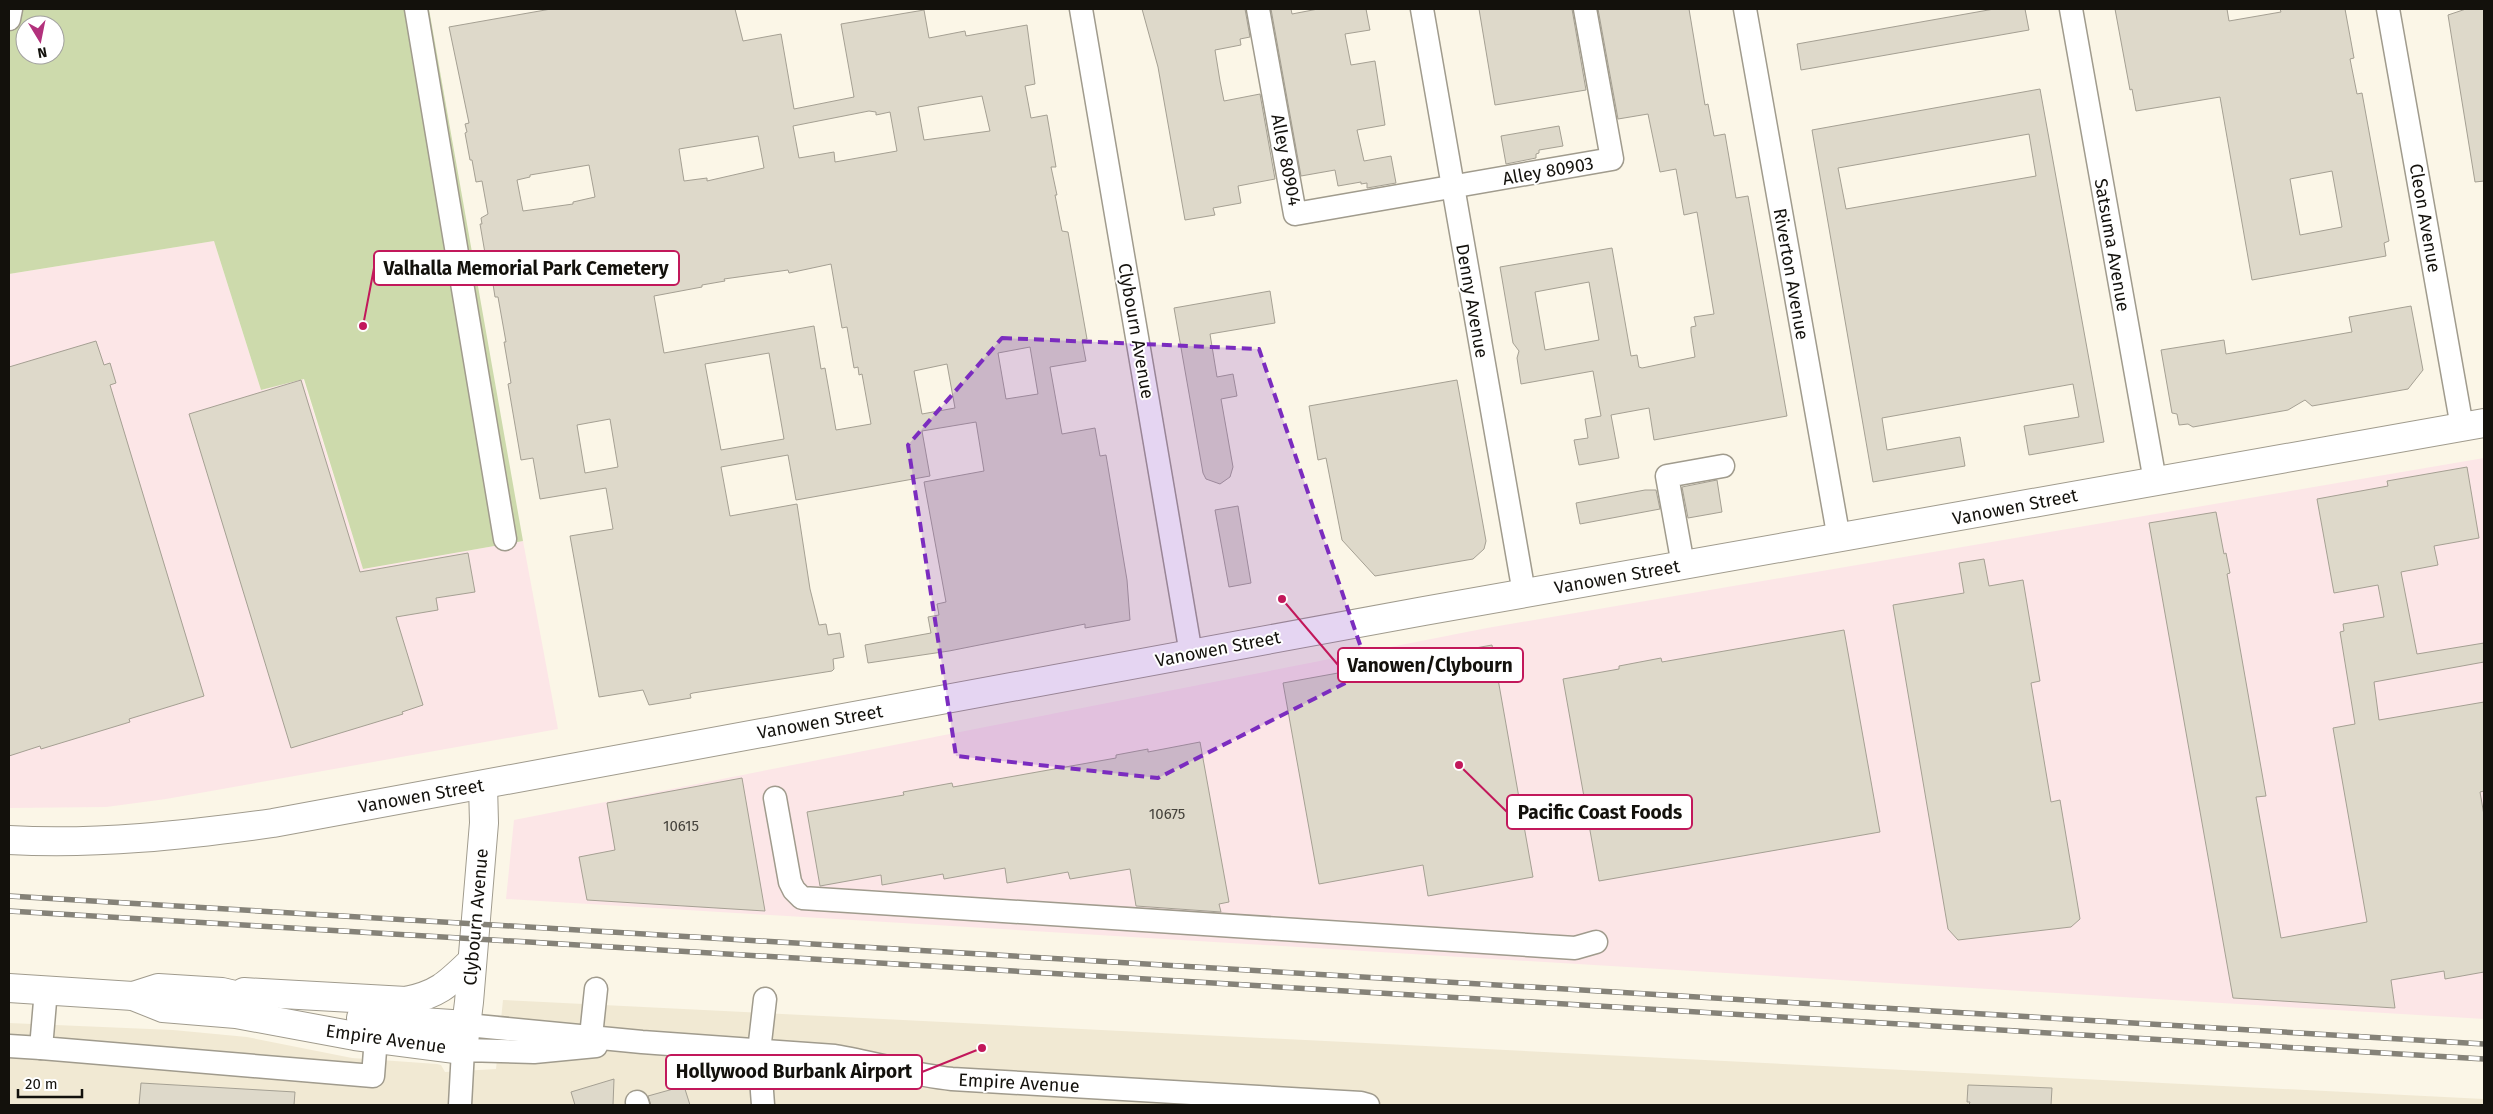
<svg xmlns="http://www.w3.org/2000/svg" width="2493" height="1114" viewBox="0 0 2493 1114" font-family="'Fira Sans',sans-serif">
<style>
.built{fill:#f1e9d3}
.industrial{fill:#fce6e7}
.green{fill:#cddaac;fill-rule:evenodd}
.building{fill:#ded9ca;stroke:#a5a093;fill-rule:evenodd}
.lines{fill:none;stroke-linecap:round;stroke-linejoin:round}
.minor-casing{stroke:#a09b8d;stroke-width:25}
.major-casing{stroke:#a09b8d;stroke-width:30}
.minor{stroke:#fff;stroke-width:22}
.major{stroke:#fff;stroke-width:28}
.rail-casing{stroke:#858278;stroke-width:5.5}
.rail{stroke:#fff;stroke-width:4;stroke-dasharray:11;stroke-linecap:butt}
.marked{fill:#7b2cbf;fill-opacity:0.2;stroke:#7b2cbf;stroke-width:4;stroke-dasharray:10 6;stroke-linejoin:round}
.labels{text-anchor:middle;stroke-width:4;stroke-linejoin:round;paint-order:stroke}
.number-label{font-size:15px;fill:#46433c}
.street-label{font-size:18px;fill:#13110c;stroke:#fff}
.leader{fill:none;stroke:#c2185b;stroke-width:2}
.callout-dot{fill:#c2185b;stroke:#fff;stroke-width:2}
.callout{fill:#fff;stroke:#c2185b;stroke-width:2}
.callout-label{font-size:19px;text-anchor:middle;font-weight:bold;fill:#13110c}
</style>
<rect width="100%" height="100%" fill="#fbf6e7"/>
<path class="built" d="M503,1000L2484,1099V1105H9V1023L173,1030L247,1037L352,1058L437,1064L441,1065L445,1072L496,1069Z"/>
<g class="industrial">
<path d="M214,241L261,390L303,379L363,569L523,541L558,729L166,799L106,807L9,808V274Z"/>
<path d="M2484,458V1019L506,899L514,820L1487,628Z"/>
</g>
<path class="green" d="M9,9H429L523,541L363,569L304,379L261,390L214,241L9,274ZM25,25H55V55H25Z"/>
<g class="building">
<path d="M551,9H735L743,41L781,34L794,109L854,97L841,24L924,10L929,38L965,31L966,36L1027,25L1035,84L1025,86L1031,118L1047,115L1056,167H1051L1057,195H1055L1062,231L1068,232L1087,339L1082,340L1086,361L1050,367L1062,434L1095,428L1100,456L1106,455L1127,580L1130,620L1085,628V624L949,651L868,663L865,645L931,633L928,617L939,615L937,604L946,602L924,482L984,471L976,422L922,431L930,476L796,500L788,455L721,467L730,516L797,504L810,589L819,625L826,624L828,635L840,633L844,657L833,659L834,669L832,671L693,693L690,694L691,698L649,705L643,690L599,697L570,536L613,529L606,488L540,499L533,458L521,460L508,384L511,383L504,342H506L498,297H495L489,258L486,259L480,224H482L481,218L488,214L482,181L476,182L472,160H470L465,133L467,132L465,124L469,123L449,27ZM982,96L990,131L924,140L918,107ZM869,111L876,112V115L890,112L897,151L835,162L834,152L799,158L793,126ZM758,136L764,168L707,181V178L684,181L679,149ZM589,165L595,197L573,202V204L523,211L517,180L530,177V175ZM831,264L842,328L847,327L854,368L858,367L859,375L862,374L871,424L836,430L825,368L821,369L814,326L664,353L654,296L702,287V285L725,281L724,279L788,270L789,273ZM1030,347L1038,394L1006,399L998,353ZM769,353L784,439L721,450L705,364ZM947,364L955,408L922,414L914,371ZM610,419L618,467L585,473L577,425Z"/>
<path d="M1142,9H1245L1250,37L1240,39L1241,45L1215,50L1220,81L1224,101L1260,94L1275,179L1238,186L1241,203L1213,208L1215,215L1185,220L1158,67Z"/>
<path d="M1271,9H1291L1292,14L1318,9H1366L1370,30L1345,34L1351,65L1375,61L1385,125L1357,130L1364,161L1391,156L1396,183L1367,188V183L1361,184V182L1338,186L1335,170L1301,176Z"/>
<path d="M1479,9H1572L1586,90L1495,105Z"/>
<path d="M1598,9H1689L1705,105L1708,104L1714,136L1725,134L1736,198L1748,196L1787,416L1654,440L1649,408L1611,415L1619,458L1579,465L1574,440L1588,438L1585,419L1601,416L1593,371L1521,384L1517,358L1519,351L1513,343L1500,267L1612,248L1631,356L1637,355L1639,367L1642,368L1695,357L1691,332V327L1696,326L1694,317L1714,314L1697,212L1684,215L1676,169L1660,172L1648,114L1618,119ZM1589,282L1599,340L1545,350L1535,292Z"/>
<path d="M1994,9H2025L2029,30L1801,70L1797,44Z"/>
<path d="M2115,9H2227L2229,21L2281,12L2280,9H2345L2354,58L2350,59L2357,94L2362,93L2389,241L2384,243L2386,256L2252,280L2220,97L2136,111L2132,89L2130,90ZM2332,171L2342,227L2300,235L2290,179Z"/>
<path d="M2466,9H2484V181L2475,182L2448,15Z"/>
<path d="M2040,89L2104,442L2029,455L2024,426L2079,417L2073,384L1882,418L1887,450L1960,437L1965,466L1873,482L1812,130ZM2029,134L2036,176L1846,209L1838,168Z"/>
<path d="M1559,126L1563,146L1539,150V153L1536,154V158L1506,164L1501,136Z"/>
<path d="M1270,291L1275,323L1210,334L1217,377L1233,374L1237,396L1221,399L1233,467L1230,477L1220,484L1206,479L1203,473L1174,308Z"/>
<path d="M2411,306L2423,370L2408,389L2312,406L2305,400L2288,410L2193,427L2188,424L2179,425L2177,414L2172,413L2161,350L2224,340L2226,354L2352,332L2349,317Z"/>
<path d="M96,341L104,365L110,363L116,383L110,385L204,696L129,719L130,722L41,749L40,746L9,756V367Z"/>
<path d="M301,380L360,572L468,553L475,592L436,598L438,610L396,617L423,705L402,712L403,714L291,748L189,414Z"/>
<path d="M1457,380L1486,541L1484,549L1473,559L1375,576L1342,540L1326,458L1318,460L1309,406Z"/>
<path d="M2467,467L2479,538L2434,546L2438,565L2401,572L2417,654L2484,643V662L2374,682L2379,720L2484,702V791L2480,792L2484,815V972L2445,979L2444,971L2391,980L2395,1008L2233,998L2149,523L2216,512L2224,554L2226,553L2230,573L2227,574L2266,796L2256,797L2281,938L2367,922L2333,728L2355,724L2340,632L2344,631L2343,624L2384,617L2378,585L2334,593L2317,499L2388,486L2387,481Z"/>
<path d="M1717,480L1722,512L1688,518L1682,487Z"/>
<path d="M1645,490H1656L1660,509L1580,524L1576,503Z"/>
<path d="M1238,506L1251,583L1229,587L1215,510Z"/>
<path d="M1984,559L1989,586L2023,580L2040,681L2031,683L2051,802L2060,800L2080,919L2071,927L1958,940L1948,929L1893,605L1964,593L1959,563Z"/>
<path d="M1844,630L1880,832L1599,881L1563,679L1619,669V666L1661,658L1662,662Z"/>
<path d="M1492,645L1533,877L1428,896L1423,865L1319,884L1283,683Z"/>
<path d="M1200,742L1229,902L1219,904L1221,912L1136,906L1130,869L1070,879L1068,872L1007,883L1005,868L944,879L943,874L882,885L881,875L820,886L807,812L904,795L903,792L952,783L953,787L1116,758V755L1148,749V752Z"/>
<path d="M742,778L765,911L587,900L579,857L615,850L607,803Z"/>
<path d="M614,1079L613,1105H575L571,1092Z"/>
<path d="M141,1083L295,1092L294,1105H139Z"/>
<path d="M1968,1085L2052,1088L2051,1105H1969L1970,1102H1967Z"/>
<path d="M684,1086L690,1105H651L648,1096Z"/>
</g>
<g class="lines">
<defs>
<g id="minor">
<path d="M416,9L505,539"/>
<path d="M1081,9L1191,654"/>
<path d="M1258,9L1295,214L1612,159L1585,9"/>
<path d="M1422,9L1524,593"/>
<path d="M1745,9L1839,539"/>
<path d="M2071,9L2155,481"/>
<path d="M2388,9L2462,427"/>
<path d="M9,19L11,9"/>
<path d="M1683,565L1667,476L1723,466"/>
<path d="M775,798L790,882L794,890L802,898L1575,948L1596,942"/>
<path d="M46,990L41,1048L373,1076L376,1038"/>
<path d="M467,1025L642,1042L835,1056C874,1062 912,1075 952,1079L1361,1103L1368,1105"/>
<path d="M591,1036L596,989"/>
<path d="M9,1046L41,1048"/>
<path d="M637,1102L638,1105"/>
<path d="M460,1105L463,1050L534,1052L596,1046"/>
<path d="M763,1105L759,1051L765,999"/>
</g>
<g id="major">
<path d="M9,840C97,845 185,835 273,823L1424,611L2484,423"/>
<path d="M9,988L133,996L163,1008L236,1014L355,1036L463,1050L469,1002L484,823L483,785"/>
<path d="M244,992L406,1001C439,994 448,984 472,961"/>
<path d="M133,996L158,988L222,992L265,1002"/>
<path d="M361,1018L467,1025"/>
</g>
</defs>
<use href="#minor" class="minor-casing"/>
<use href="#major" class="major-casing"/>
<use href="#minor" class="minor"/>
<use href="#major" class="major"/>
<defs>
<g id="rail">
<path d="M9,896L2484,1044"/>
<path d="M9,911L2484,1059"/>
</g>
</defs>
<use href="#rail" class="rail-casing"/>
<use href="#rail" class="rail"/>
</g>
<path class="marked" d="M1002,338L1259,349L1369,671L1158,778L956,756L908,445Z"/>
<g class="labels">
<g class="number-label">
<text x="1167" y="819">10675</text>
<text x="681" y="831">10615</text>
</g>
<g class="street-label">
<text transform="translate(1286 160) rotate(79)" y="6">Alley 80904</text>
<text transform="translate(1548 171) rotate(-10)" y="6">Alley 80903</text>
<text transform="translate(2425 218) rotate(80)" y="6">Cleon Avenue</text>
<text transform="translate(2112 245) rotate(80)" y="6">Satsuma Avenue</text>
<text transform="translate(1791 274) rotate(80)" y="6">Riverton Avenue</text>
<text transform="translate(1472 301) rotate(80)" y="6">Denny Avenue</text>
<text transform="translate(1136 331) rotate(80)" y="6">Clybourn Avenue</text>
<text transform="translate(2015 507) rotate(-11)" y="6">Vanowen Street</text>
<text transform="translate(1617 577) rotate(-10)" y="6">Vanowen Street</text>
<text transform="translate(1218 649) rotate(-11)" y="6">Vanowen Street</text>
<text transform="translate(820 722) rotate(-10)" y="6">Vanowen Street</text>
<text transform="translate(421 796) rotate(-10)" y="6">Vanowen Street</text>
<text transform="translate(476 917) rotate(-85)" y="6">Clybourn Avenue</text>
<text transform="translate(386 1039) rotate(8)" y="6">Empire Avenue</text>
<text transform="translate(1019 1083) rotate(3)" y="6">Empire Avenue</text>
</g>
</g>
<path class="leader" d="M363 326L374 268M1282 599L1338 665M1459 765L1507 812M982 1048L922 1072"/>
<g class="callout-dot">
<circle cx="363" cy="326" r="5"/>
<circle cx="1282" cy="599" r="5"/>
<circle cx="1459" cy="765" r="5"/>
<circle cx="982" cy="1048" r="5"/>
</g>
<g class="callout">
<rect x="374" y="251" width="305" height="34" rx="5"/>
<rect x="1338" y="648" width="185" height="34" rx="5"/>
<rect x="1507" y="795" width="185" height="34" rx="5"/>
<rect x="666" y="1055" width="256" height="34" rx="5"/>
</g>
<g class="callout-label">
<text x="526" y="275">Valhalla Memorial Park Cemetery</text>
<text x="1430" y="672">Vanowen/Clybourn</text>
<text x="1600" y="819">Pacific Coast Foods</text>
<text x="794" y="1078">Hollywood Burbank Airport</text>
</g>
<rect width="2493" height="1114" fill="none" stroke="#13110c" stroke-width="20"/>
<g transform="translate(40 40) rotate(170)"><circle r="24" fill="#ffffff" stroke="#a1a09e"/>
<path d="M0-4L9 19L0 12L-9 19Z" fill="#b2317c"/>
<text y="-8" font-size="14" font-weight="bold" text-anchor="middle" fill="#13110c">N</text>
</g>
<path d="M18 1089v8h64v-8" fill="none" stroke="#13110c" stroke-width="2.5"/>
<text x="25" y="1089" font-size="15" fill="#13110c" stroke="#ffffff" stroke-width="4" paint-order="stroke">20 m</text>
</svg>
